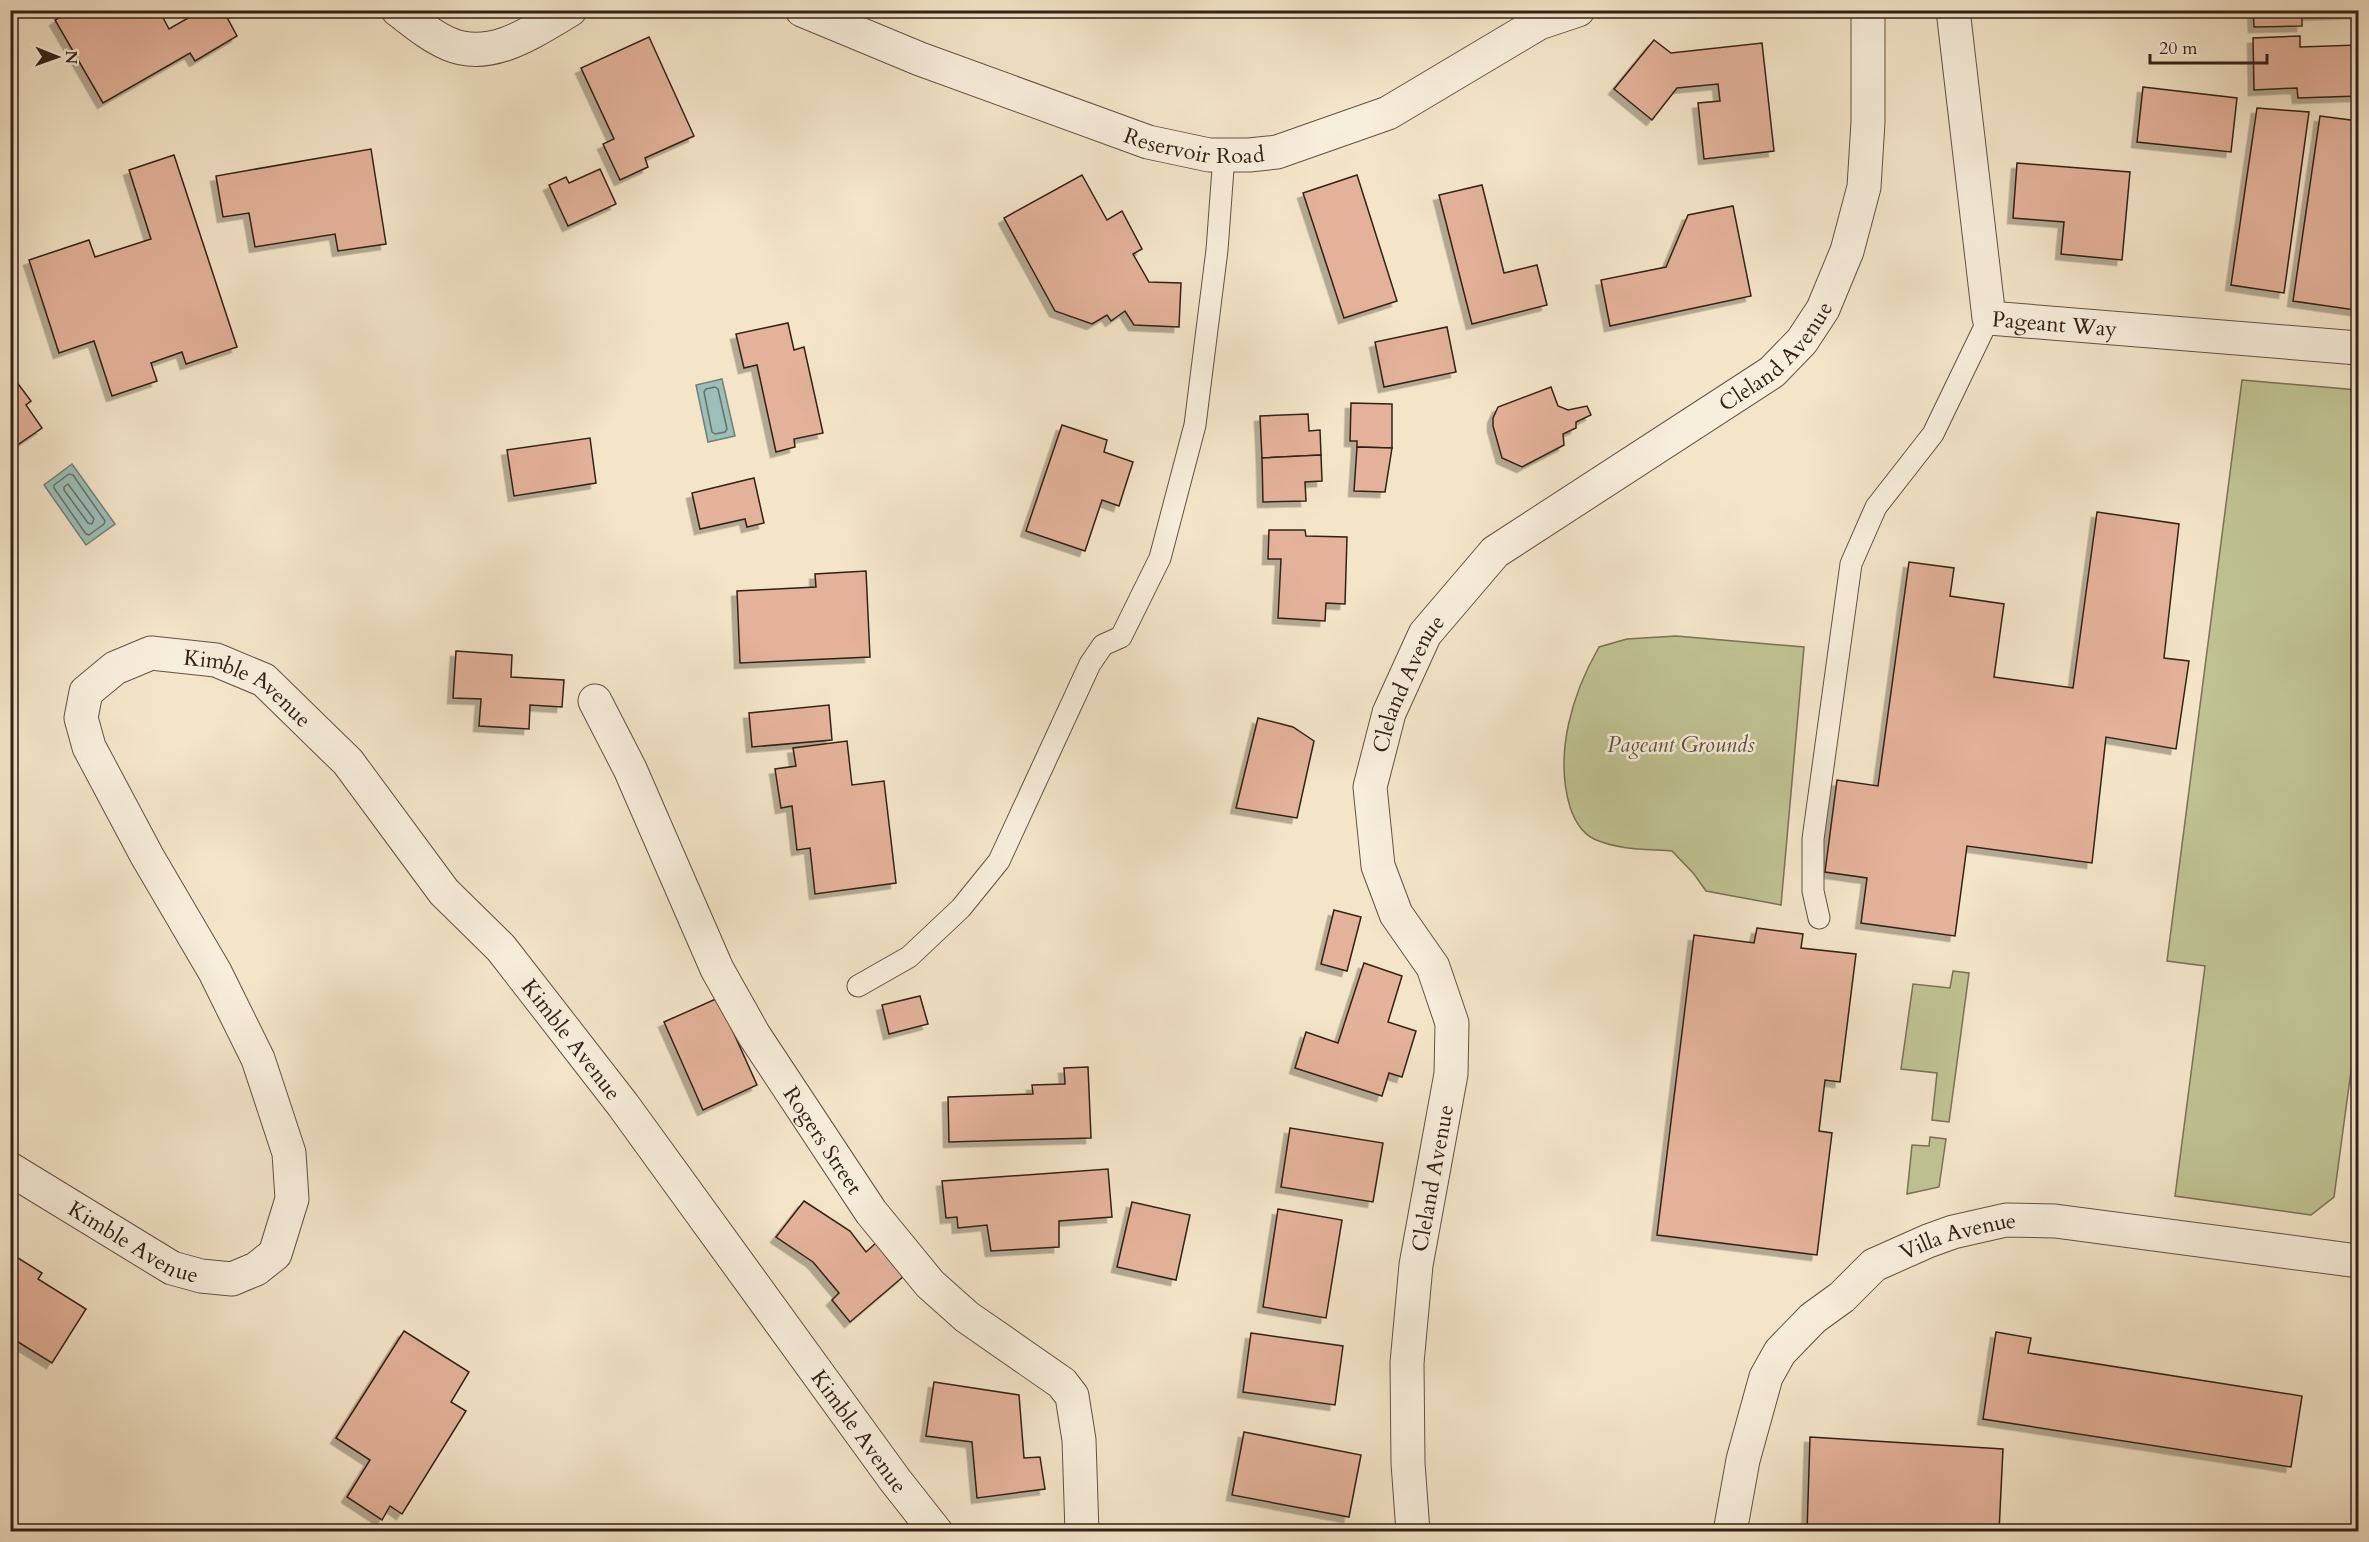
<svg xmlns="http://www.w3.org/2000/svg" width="2369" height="1542" viewBox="0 0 2369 1542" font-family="Cardo,serif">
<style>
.green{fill:#c0c393;stroke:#7a7255;stroke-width:1.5}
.water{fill:#9cbfb9;stroke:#727f78;stroke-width:1.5}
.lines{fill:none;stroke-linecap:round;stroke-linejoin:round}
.shore{stroke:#687068;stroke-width:1.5}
.building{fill:#e4b29a;stroke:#332017;stroke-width:1.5;filter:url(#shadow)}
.lane-casing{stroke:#635144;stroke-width:23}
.street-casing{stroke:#635144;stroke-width:35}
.lane{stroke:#f8eedc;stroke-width:21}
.street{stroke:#f8eedc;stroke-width:33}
.labels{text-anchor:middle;stroke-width:5;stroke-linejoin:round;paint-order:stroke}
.street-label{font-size:22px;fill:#332017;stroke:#f8eedc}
.park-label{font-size:22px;font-style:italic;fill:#5d513c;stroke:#f8eedc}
</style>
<defs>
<filter id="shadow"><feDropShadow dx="-5.5" dy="5.5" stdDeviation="0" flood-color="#0004"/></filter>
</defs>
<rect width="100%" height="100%" fill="#f4e5c9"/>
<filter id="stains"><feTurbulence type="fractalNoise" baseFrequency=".00333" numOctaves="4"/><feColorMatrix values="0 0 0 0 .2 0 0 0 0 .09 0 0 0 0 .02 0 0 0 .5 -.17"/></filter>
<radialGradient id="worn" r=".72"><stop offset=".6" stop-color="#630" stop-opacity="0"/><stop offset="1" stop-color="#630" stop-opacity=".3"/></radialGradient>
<g class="green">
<path d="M2242,380L2358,390V1019L2334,1197L2311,1215L2175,1196L2205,966L2167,961Z"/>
<path d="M1676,636L1804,647L1781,905L1706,891L1694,874L1672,851C1646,849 1618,850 1594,839C1582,833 1574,819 1570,807C1554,754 1572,694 1599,647L1627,639Z"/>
<path d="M1953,971L1969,973L1949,1122L1932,1120L1937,1073L1901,1069L1913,984L1950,988Z"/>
<path d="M1930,1137L1946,1139L1939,1187L1907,1194L1912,1145L1929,1146Z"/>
</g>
<g class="water">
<path d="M722,379L735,436L708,442L696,385Z"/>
<path d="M72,464L115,524L86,545L44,485Z"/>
</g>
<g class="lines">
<g class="shore">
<path d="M715,387L718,389L727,429L725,432L715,434L712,432L704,392L706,389Z"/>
<path d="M69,474L73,475L105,521L104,524L89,535L86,534L54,488V485Z"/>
<path d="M68,484L94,519L92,524L88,523L64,490V487Z"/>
</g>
</g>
<g class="building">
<path d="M72,10H159L169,29L202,10H223L237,36L195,61L190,53L103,103L55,20Z"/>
<path d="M2253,10H2358V13L2302,15V26L2254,27Z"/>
<path d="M2300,36V47L2358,45V96L2298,98L2297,88L2254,90L2253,38Z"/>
<path d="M649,37L694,136L645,158L648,167L620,180L603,144L614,139L581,68Z"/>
<path d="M1654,40L1671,53L1762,43L1774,151L1704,159L1698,103L1720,101L1718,84L1677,88L1652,120L1614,89Z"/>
<path d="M2143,87L2237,98L2231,152L2137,142Z"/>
<path d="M2257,108L2309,112L2284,293L2231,285Z"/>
<path d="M2320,116L2358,121V282L2355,310L2293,301Z"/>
<path d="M371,149L386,244L338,251L335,234L255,247L249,213L223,217L216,176Z"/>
<path d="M174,155L237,347L186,364L182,352L151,363L157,381L112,396L94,341L59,353L29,260L89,240L95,257L151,239L129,170Z"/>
<path d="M2017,163L2130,172L2122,260L2061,254L2064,222L2013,218Z"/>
<path d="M600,169L616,204L568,226L549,185L566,177L569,183Z"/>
<path d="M1082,175L1107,220L1122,211L1142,249L1133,254L1149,282L1181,283L1179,327L1134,325L1125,311L1111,321L1107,315L1092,324L1055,311L1004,218Z"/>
<path d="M1357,175L1397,301L1344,318L1303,193Z"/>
<path d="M1482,185L1504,273L1537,265L1547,305L1472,324L1439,195Z"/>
<path d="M1733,206L1751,296L1610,326L1601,280L1666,267L1688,215Z"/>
<path d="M788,323L794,350L804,347L823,433L794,439L795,447L776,452L757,365L744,368L736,334Z"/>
<path d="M1447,327L1456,372L1384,387L1375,342Z"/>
<path d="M10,373L31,401L26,405L42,428L10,450Z"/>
<path d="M1551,387L1558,406L1568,410L1587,406L1591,415L1576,422V428L1563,434L1564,445L1522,467L1502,458L1493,426V418L1498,407Z"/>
<path d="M1351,403L1392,404V448L1357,447V441H1350Z"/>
<path d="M1308,414L1309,431L1320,430L1321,455L1262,458L1260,416Z"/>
<path d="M1062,425L1107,440L1104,452L1133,462L1119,506L1102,500L1085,551L1026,531Z"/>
<path d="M590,438L596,483L514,496L507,450Z"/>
<path d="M1357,447L1392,448L1385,492L1354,491Z"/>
<path d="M1321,455L1322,481L1305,482L1306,501L1263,502L1262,458Z"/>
<path d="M754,478L764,523L747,527L745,519L700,529L692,493Z"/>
<path d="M2097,512L2179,524L2164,658L2189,661L2176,749L2106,737L2092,863L1967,846L1955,936L1861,923L1867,878L1825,872L1837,780L1878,786L1909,562L1954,568L1950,596L2004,604L1994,677L2073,688Z"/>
<path d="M1269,530H1305L1306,536L1347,537L1345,604L1326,603L1325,621L1278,618L1281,559H1268Z"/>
<path d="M866,571L870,657L740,663L737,591L816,587L815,574Z"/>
<path d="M456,651L512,655L511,677L564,680L562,707L530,705L529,729L479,726L481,699L453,698Z"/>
<path d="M829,705L832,740L752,747L749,713Z"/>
<path d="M1258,718L1293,727L1314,741L1297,818L1236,808Z"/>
<path d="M847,741L852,785L884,781L896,883L815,894L810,848L797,850L792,806L781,808L775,769L796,766L793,748Z"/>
<path d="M1334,910L1361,917L1347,971L1321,964Z"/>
<path d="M1757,928L1803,934L1801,948L1856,954L1840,1082L1825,1080L1819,1131L1832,1133L1817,1255L1657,1235L1694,935L1754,943Z"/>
<path d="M1364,963L1402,976L1388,1022L1416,1031L1402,1077L1389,1073L1382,1096L1295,1068L1306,1032L1338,1043Z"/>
<path d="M920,996L928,1024L889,1034L882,1005Z"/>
<path d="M718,998L757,1085L703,1110L664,1022Z"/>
<path d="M1088,1067L1091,1138L949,1142L948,1097L1033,1094L1032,1085L1065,1084L1064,1068Z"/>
<path d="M1290,1128L1383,1143L1373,1202L1281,1187Z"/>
<path d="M1108,1169L1112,1217L1059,1221V1247L991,1251L987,1225L958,1228L957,1217L946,1218L942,1181Z"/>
<path d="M804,1201L850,1231L866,1252L877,1242L904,1276L850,1322L832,1300L839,1293L813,1262L776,1237Z"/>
<path d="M1132,1202L1190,1215L1176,1280L1117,1267Z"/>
<path d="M1278,1209L1342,1220L1326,1318L1263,1307Z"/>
<path d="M10,1253L42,1273L38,1279L86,1309L52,1363L10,1337Z"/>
<path d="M404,1331L469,1372L451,1402L466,1411L402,1514L390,1506L382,1520L347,1497L370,1460L336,1438Z"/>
<path d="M1996,1332L2031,1338L2028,1353L2302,1396L2291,1467L1983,1419Z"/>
<path d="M1251,1333L1343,1346L1335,1405L1243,1392Z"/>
<path d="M934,1382L1019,1395L1024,1458L1040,1457L1045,1489L977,1498L972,1442L926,1436Z"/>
<path d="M1244,1432L1361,1455L1349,1517L1232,1495Z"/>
<path d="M1810,1437L2003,1449L1999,1532H1807Z"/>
</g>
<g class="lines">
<defs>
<g id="lane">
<path d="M1819,918L1813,891V839L1851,564L1876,507L1933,434L1989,318"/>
<path d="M858,986L909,957L961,908L999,861L1090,664L1103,645L1121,637L1160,558L1195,425L1217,250L1224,155"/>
</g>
<g id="street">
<path d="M398,10C414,22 430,36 449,44C491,62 534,31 570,10"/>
<path id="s1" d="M802,10L920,59L1148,142L1209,155H1249L1277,152L1388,113L1539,23L1578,10"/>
<path id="s2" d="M1953,10L1989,318L2358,348"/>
<path id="s3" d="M595,701L630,769L717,969L754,1035L871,1212L930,1284L967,1317L1062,1383L1072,1396L1079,1440L1082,1532"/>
<path id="s4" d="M10,1169L172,1268L201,1276L232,1279L256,1269L275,1254L292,1199L289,1153L258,1059L215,972L147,856L89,747L81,718L86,692L115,668L151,653L216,660L264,680L348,762L444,892L501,948L623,1105L895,1480L936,1532"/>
<path id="s5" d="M1413,1532L1408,1463L1407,1363L1416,1265L1451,1074L1452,1023L1433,967L1396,914L1378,866L1370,787L1389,713L1425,634L1495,552L1772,372L1802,341L1823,309L1847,251L1864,187L1868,122V10"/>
<path id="s6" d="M1730,1532L1743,1460L1766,1377L1780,1352L1813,1318L1842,1297L1874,1265L1928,1241L1953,1232L2006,1220L2055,1221L2358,1261"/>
</g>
</defs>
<use href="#lane" class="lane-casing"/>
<use href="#street" class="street-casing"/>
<use href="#lane" class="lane"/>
<use href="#street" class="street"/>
</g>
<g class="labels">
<g class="street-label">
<text dy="8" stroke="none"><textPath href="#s1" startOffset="417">Reservoir Road</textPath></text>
<text dy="8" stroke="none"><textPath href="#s2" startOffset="376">Pageant Way</textPath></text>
<text dy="8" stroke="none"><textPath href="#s5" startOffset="1382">Cleland Avenue</textPath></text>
<text dy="8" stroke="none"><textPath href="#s5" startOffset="878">Cleland Avenue</textPath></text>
<text dy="8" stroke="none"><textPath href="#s4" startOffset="1098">Kimble Avenue</textPath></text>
<text dy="8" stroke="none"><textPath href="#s4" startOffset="1584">Kimble Avenue</textPath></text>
<text dy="8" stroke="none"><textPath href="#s3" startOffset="496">Rogers Street</textPath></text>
<text dy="8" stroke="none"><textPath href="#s5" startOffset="356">Cleland Avenue</textPath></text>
<text dy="8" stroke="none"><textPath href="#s4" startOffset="144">Kimble Avenue</textPath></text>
<text dy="8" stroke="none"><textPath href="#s6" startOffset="406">Villa Avenue</textPath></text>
<text dy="8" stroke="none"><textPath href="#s4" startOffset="2070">Kimble Avenue</textPath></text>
</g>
<g class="park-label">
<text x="1681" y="752">Pageant Grounds</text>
</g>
</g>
<rect width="2369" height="1542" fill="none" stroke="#f4e5c9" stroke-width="36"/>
<rect x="12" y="12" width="2345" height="1518" fill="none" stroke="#332017" stroke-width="3"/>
<rect x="18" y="18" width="2333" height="1506" fill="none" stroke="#332017" stroke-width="1.5"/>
<g transform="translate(57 57) rotate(91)" stroke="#f8eedc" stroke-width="4.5" paint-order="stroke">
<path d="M0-4.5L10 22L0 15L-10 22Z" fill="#332017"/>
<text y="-9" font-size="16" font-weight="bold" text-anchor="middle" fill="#332017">N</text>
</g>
<path d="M2150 54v9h117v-9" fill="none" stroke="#332017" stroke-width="3"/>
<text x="2159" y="54" font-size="18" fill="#332017" stroke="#f8eedc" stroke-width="4.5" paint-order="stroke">20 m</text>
<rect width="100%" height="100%" filter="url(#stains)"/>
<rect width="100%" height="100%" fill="url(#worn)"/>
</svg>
